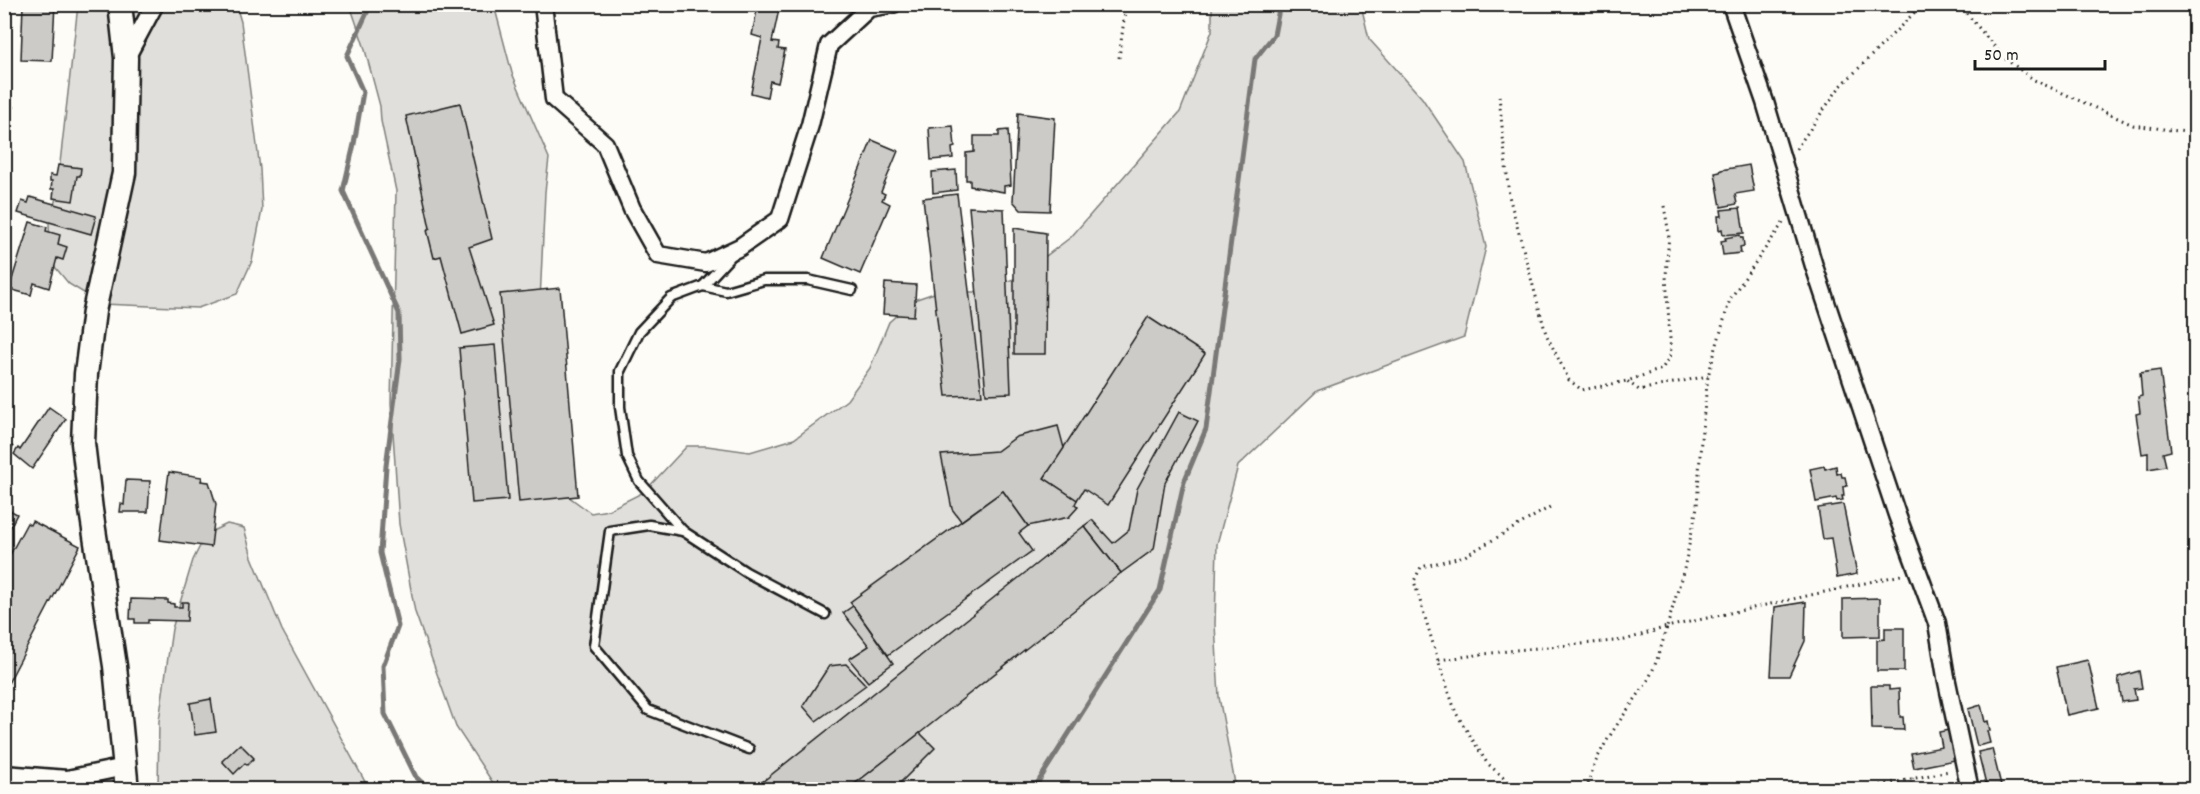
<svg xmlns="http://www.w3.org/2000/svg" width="2200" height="794" viewBox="0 0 2200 794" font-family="Dekko,sans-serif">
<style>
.green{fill:#e0dfdb;stroke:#7e7e7c;stroke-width:1.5}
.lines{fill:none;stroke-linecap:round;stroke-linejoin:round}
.stream{stroke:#797876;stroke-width:5}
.building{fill:#cccbc8;stroke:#1c1c1c;stroke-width:1.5}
.lane-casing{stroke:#1c1c1c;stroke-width:13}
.street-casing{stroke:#1c1c1c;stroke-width:21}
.secondary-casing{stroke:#1c1c1c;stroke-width:27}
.path{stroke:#1c1c1c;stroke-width:3;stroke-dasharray:1.5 4.5;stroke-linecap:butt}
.lane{stroke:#fdfcf7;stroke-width:8}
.street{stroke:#fdfcf7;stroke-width:16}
.secondary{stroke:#fdfcf7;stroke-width:22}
</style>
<rect width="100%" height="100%" fill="#fdfcf7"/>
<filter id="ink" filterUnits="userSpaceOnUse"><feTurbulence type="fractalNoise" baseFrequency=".0167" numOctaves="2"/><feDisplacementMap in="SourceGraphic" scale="12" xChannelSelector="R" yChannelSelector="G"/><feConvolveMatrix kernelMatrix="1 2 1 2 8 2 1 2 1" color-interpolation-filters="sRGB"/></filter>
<g filter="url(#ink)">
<g class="green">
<path d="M78,5H236L241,22L260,169L262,210L252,261L237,294L198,308L102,304L69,284L50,261L49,222L56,198Z"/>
<path d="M350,5H494L512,73L549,158L545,192L539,323L568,496L591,513L608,510L644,492L687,446H707L750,452L794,439L847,400L870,368L889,322L914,300L937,292H974L1017,278L1071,237L1180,112L1212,31V5H1361L1369,39L1422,98L1465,162L1486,247L1464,337L1317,391L1238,466L1217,544L1215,624L1219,697L1236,789H497L456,727L415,612L399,524L391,403L396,191L381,121L380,106L364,46Z"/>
<path d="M227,524L244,528L252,557L282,630L369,789L158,790L159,721L172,629L193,560L206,534Z"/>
</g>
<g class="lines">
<g class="stream">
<path d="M371,4L347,56L363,92L354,144L343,191L399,313L400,359L386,466L380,553L398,626L383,666L385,714L416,777L430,790"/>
<path d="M1033,790L1160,590L1184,482L1206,429L1255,59L1274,35L1280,4"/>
</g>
</g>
<g class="building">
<path d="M23,4H55L52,61L21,60Z"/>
<path d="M758,5L779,9L772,42L779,43L778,49L785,50L778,83L770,81L767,97L751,93L762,38L752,35Z"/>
<path d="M460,103L492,239L469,247L494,325L462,334L441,256L434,258L427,230L430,228L406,116Z"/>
<path d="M4,104L13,107L4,140Z"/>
<path d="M1018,113L1055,118L1050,211L1021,210L1013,201Z"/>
<path d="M953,126L955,147L952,148L953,158L931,160L929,128Z"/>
<path d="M1008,130L1011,185L1004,186V192L970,186V180H966V153L974,152V136H999V131Z"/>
<path d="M872,140L898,151L881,192L885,194L882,200L890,204L860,274L823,258Z"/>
<path d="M58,165L81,168L80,176H77L73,201L53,198L54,189H51L52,181H50V175L56,176Z"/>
<path d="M1749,165L1754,191L1735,194L1737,204L1721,207L1715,173L1720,172L1721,170Z"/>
<path d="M956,170L957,190L933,193L932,172Z"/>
<path d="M957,194L982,395L946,396L923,198Z"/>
<path d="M30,197L96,216L91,234L18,213L22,201L28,203Z"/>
<path d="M969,207L1004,209L1011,393L986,394Z"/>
<path d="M1740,208L1744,233L1723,235L1722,229L1719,230L1718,216H1722L1721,210Z"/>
<path d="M30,222L47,227L46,231L60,235L58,244L67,247L63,260L57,258L49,288L34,283L31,295L9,289Z"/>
<path d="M1014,228L1046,233L1045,354H1014Z"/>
<path d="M1740,235L1741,238H1743L1744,246L1740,247L1741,253L1723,255L1721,241L1726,240L1725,238Z"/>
<path d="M885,283L916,285L914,316L883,314Z"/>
<path d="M560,288L578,496L519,502L500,294Z"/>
<path d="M1148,317L1205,354L1108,505L1084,489L1077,500L1044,478Z"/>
<path d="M495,345L508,500L472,503L459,348Z"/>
<path d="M2160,370L2171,451L2163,453L2166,466L2148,469V453L2142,454L2136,414L2140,413L2138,397L2142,396L2140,373Z"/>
<path d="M49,407L66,419L32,469L14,454L18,448L20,450Z"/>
<path d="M1179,412L1198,421L1165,483L1154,549L1121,573L1084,526L1092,520L1113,543L1129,530L1137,489Z"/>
<path d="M1058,426L1064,448L1044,478L1077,500L1075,504L1078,507L1069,517L1028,526L1003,491L961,521L952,509L941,455L997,451L1016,437Z"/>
<path d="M4,442L13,447L7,459L4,457Z"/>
<path d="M1824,466L1825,469L1836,466L1837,474L1841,473L1842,477H1845L1847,486L1843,487L1844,496H1842L1843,500L1837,501L1836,498L1816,502L1810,469Z"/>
<path d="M169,472L202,477L201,481L209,482L216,504L211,547L160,540Z"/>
<path d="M126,480L150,481L148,512H120L121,504L124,505Z"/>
<path d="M1003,491L1028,526L1019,533L1032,551L888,655L850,602Z"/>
<path d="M1843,504L1857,574L1837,578L1831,538L1823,539L1818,508Z"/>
<path d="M4,507L17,514L4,539Z"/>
<path d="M32,521L80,546L4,691V566L27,523L30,525Z"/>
<path d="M1084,526L1121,573L920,733L848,790H752Z"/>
<path d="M1880,598V636L1843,637V599Z"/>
<path d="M131,599L168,600V603L174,604V607H182V602H188L187,621L148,620V623H135V619H130Z"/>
<path d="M1806,602L1805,641L1789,676H1771L1775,607Z"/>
<path d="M853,606L893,663L868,682L849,659L869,646L843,613Z"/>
<path d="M1885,628H1904V671H1877V640L1885,639Z"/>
<path d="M2088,660L2099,708L2067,715L2056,667Z"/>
<path d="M846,664L866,685L816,721L803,706L829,666Z"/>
<path d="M2139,671L2142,688L2134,689L2136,700L2122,702L2118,677Z"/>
<path d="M1871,686H1889V690L1899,689L1900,717H1903L1904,730L1872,729Z"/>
<path d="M211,699L216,732L195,735L190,703Z"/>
<path d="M1981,705L1985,722L1988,721L1990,731H1987L1990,743L1977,746L1968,709Z"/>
<path d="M1949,730L1955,760L1914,768L1911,753L1942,747L1939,732Z"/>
<path d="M920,733L935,748L893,790H855L852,786Z"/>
<path d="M240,744L254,758L247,765L245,763L234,774L222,761Z"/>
<path d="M1992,749L2001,785L1987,788L1978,752Z"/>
</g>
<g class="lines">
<defs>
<g id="lane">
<path d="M731,256L703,286L671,298L639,332L620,371V407L627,456L639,481L683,531L746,572L825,614"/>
<path d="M703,286L726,291L764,280H808L852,290"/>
<path d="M683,531L649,525L610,531L594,646L648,710L749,749"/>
</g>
<g id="street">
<path d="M543,4L554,99L605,144L632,209L658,255L706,263L740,247L780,219L810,125L829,45L869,8L893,4"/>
<path d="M1731,4L1765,102L1814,266L1897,515L1937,623L1946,677L1970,790"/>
<path d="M126,58L155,4"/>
<path d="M4,774L67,779L125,767"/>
</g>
<path id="secondary" d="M120,4L126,58L124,173L94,311L86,374L83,443L91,510L115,666L127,790"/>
</defs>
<use href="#lane" class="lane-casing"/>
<use href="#street" class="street-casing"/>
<use href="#secondary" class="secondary-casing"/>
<g class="path">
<path d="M1959,4L2003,57L2034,80L2133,125L2186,132L2196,127"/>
<path d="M1119,58L1126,4"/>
<path d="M1499,96L1509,196L1546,334L1569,380L1582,390L1627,381"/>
<path d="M1796,149L1839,88L1923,4"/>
<path d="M1664,206L1669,234L1666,276L1671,354L1662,369L1627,381L1639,390L1708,376"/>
<path d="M1783,223L1730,299L1708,376L1701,439L1697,507L1684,569L1667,627L1901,575"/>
<path d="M1438,660L1414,581L1421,567L1465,556L1550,507"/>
<path d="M1517,790L1487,763L1456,713L1438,660L1516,650L1625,640L1667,627"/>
<path d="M1587,790C1593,753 1623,717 1643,688C1655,671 1661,647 1667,627"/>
<path d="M1851,790L1874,787L1949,771"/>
<path d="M1909,790L1913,778"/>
</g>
<use href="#lane" class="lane"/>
<use href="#street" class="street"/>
<use href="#secondary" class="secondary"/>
</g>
</g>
<rect width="2200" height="794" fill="none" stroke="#fdfcf7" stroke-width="24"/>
<rect x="12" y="12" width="2176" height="770" fill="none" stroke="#1c1c1c" stroke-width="2" filter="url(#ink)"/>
<path d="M1975 60v9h130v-9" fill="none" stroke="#1c1c1c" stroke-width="3"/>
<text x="1984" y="60" font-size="18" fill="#1c1c1c" stroke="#fdfcf7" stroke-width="4.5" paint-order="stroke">50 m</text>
</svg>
